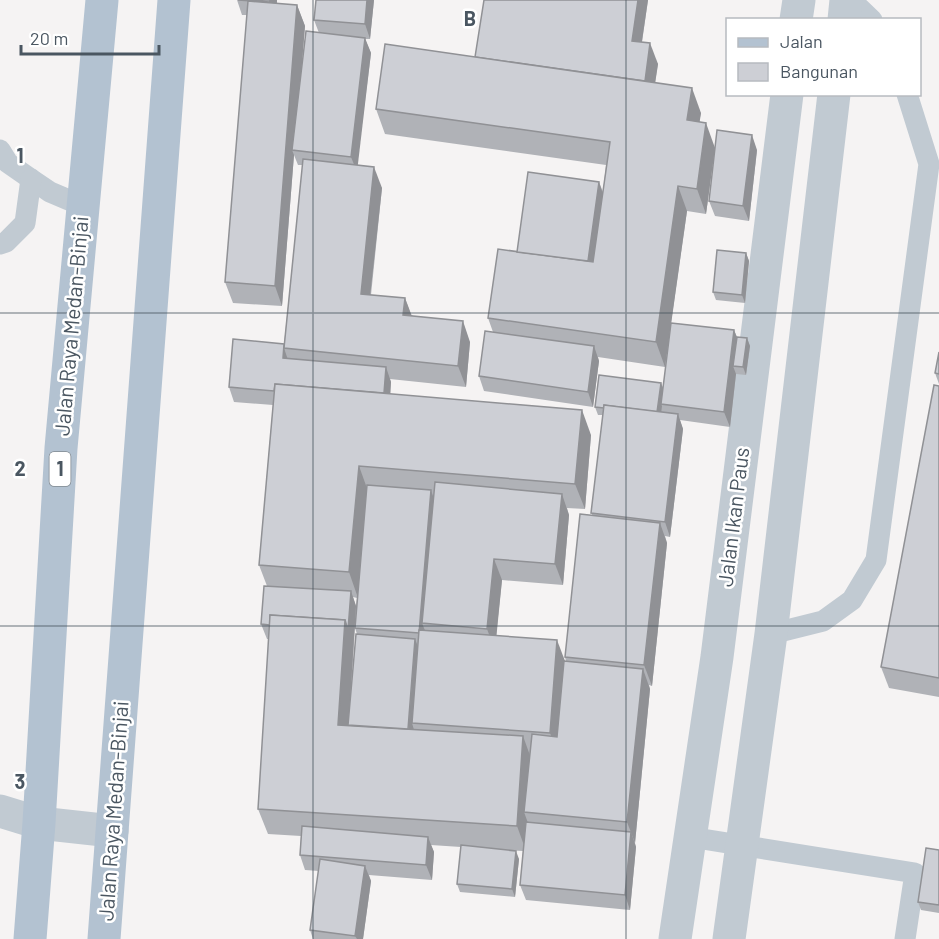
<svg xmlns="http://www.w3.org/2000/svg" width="939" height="939" viewBox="0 0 939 939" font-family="Barlow,sans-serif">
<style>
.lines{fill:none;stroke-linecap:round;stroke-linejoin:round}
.service{stroke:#c1cad2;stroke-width:21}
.minor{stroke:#c1cad2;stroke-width:33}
.primary{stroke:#b3c2d1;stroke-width:33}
.wall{fill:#b0b2b7;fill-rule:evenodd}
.shaded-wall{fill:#909195}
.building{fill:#cdcfd5;stroke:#909195;stroke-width:1.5}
.grid{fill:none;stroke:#4a5661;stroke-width:1.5;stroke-opacity:0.55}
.labels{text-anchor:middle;stroke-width:5;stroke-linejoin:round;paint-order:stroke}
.shield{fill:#fff;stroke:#808990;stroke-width:1.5}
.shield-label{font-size:20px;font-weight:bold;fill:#4a5661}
.street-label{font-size:21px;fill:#4a5661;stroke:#fff}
.grid-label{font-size:20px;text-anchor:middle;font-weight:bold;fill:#4a5661;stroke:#fff;stroke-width:5;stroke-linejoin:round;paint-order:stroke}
</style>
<rect width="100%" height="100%" fill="#f5f3f3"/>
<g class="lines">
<g class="service">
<path d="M851,0L872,20"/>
<path d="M0,150L8,163L31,179L50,192L83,206"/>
<path d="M0,244L6,242L25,223L31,179"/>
<path d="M771,634L823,621L852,600L876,560L929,164L907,94"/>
<path d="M690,837L915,873L905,939"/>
</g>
<g class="minor">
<path d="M796,20L799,0"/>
<path d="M844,20L846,0"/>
<path d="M0,811L39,823L112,831"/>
<path d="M675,939L717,657L787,94"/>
<path d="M729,939L771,634L834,94"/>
</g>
<g class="primary">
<path d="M30,939L39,823L61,448L102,0"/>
<path d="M104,939L174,0"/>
</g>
</g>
<g class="wall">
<path d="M237,0H277V4L297,5L305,26L300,86L319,33L314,20L374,0L370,39H365L371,53L357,165L382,188L371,295L405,298L411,315L470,342L466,387L390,379L391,382L390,394L591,435L585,509L567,508L569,515L563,585L502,580L496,636L565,661H566L565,657L592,515L603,415H598L595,407L661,383L663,388L670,329L665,367L598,357L599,361L593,407L484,391L479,376L493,332L488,318L517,252L599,182L603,192L606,165L385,134L376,109L475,57L484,0H648L642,42L658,64L655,82L701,113L699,122L715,148L706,214L687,211L671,323L734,330L737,337L747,338L750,346L746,375L736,374L730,427L680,420L683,429L670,537L665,536L667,543L652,686L649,685L650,689L635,843L636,847L630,910L526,900L520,885L523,851L503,850L519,859L515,897L460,892L457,884L461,847L431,845L434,852L432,880L369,875L371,881L363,939H313L310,930L319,871L305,870L300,855L301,836L268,834L258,809L269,639H267L261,624L267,586L259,565L273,405L234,402L229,387L284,344L303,165H298L294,155L282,306L233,303L225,282L247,15H242ZM353,597L357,598L356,606ZM355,628L357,634L351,692Z"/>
<path d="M757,150L749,221L715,216L709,201Z"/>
<path d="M746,253L749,261L745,303L716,300L713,292Z"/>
<path d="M939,352V384L935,373Z"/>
<path d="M939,386V697L889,688L881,667Z"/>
<path d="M939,850V913L921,910L918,902Z"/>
</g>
<g class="shaded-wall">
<path d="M270,0H277L276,17L270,2Z"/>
<path d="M367,0H374L370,39L365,24Z"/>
<path d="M638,0H648L639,61L632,41Z"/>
<path d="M297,5L305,26L295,150H292L294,155L282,306L275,286Z"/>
<path d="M365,38L371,53L357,172L351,157Z"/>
<path d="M650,43L658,64L652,104L644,83Z"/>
<path d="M692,88L701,113L696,145L687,120Z"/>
<path d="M706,123L715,148L706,214L697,189Z"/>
<path d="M752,135L757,150L749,221L743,206Z"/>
<path d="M374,167L382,188L368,315L361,294Z"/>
<path d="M599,182L604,197L592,280L587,265Z"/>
<path d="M678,186L687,211L665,367L656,342Z"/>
<path d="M746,253L749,261L745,303L742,295Z"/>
<path d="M405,298L413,319L403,315Z"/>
<path d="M463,321L470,342L466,387L458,366Z"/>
<path d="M734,330L740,345L733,366L736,374L730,427L724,412Z"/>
<path d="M747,338L750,346L746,375L743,367Z"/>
<path d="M594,346L599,361L593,407L588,392Z"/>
<path d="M284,348L289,363L283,358Z"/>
<path d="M386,367L391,382L389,416L383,401Z"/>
<path d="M661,383L664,391L661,404L662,406L660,422L657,414Z"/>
<path d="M582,410L591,435L585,509L575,484Z"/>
<path d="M678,414L683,429L670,537L665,522Z"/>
<path d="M359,466L368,491L358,598L349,572Z"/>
<path d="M431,490L436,505L422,623L426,633H419Z"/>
<path d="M562,494L569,515L563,585L555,564Z"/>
<path d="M660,523L667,543L652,686L644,665Z"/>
<path d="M494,559L502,580L495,650L487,629Z"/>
<path d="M351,591L356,606L347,750L338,725L345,620Z"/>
<path d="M415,639L421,654L412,723L414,730L408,734Z"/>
<path d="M557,640L565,661L558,754L550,733Z"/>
<path d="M643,669L650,689L635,843L627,822Z"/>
<path d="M523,736L532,761L524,812L528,823L526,851L517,826Z"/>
<path d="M631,832L636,847L630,910L625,895Z"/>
<path d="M428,837L434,852L432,880L426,865Z"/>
<path d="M516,851L519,859L515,897L512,889Z"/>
<path d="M365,866L371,881L363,939H357L355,936Z"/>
</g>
<g class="building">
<path d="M238,0H270V2Z"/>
<path d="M316,0H367L365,24L314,20Z"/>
<path d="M484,0H638L632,41L650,43L645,81L475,57Z"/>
<path d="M248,1L297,5L275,286L225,282Z"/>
<path d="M306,31L365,38L351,157L292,150Z"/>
<path d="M385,44L692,88L687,120L706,123L697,189L678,186L656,342L488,318L498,249L593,262L610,142L376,109Z"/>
<path d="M717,130L752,135L743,206L709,201Z"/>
<path d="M303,159L374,167L361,294L405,298L403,315L463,321L458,366L284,348Z"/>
<path d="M528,172L599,182L588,261L517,252Z"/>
<path d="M717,250L746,253L742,295L713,292Z"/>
<path d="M671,323L734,330L724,412L661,404Z"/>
<path d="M485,331L594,346L588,392L479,376Z"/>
<path d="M737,337L747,338L743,367L733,366Z"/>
<path d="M233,339L284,344L283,358L386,367L384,393L275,384L274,391L229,387Z"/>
<path d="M939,352V374L935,373Z"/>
<path d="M599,375L661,383L657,412L604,405V408L595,407Z"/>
<path d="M275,384L582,410L575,484L359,466L349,572L259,565Z"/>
<path d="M934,385L939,386V678L881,667Z"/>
<path d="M604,405L678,414L665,522L591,513Z"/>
<path d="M435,482L562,494L555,564L494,559L487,629L422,623Z"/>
<path d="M367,485L431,490L419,633L355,628Z"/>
<path d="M580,514L660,523L644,665L565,657Z"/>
<path d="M264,586L351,591L348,630L345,620L270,615V625L261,624Z"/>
<path d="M270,615L345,620L338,725L523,736L517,826L258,809Z"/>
<path d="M419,630L557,640L550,733L412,723Z"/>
<path d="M356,634L415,639L408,729L348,725Z"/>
<path d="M564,661L643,669L627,822L524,812L532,734L557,737Z"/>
<path d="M526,822L631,832L625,895L520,885Z"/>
<path d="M302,826L428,837L426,865L300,855Z"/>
<path d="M461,845L516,851L512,889L457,884Z"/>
<path d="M926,848L939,850V905L918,902Z"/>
<path d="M320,859L365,866L355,936L310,930Z"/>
</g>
<path class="grid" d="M313,0V939M626,0V939M0,313H939M0,626H939"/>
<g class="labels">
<rect class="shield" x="49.5" y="452" width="21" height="34" rx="4.5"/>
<g class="shield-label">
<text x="60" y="476">1</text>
</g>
<g class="street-label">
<text transform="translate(72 326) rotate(-85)" y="7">Jalan Raya Medan-Binjai</text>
<text transform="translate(734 517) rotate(-83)" y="7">Jalan Ikan Paus</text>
<text transform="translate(114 811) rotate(-86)" y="7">Jalan Raya Medan-Binjai</text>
</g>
</g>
<g class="grid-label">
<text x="470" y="26">B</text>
<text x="20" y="163">1</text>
<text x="20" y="476">2</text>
<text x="20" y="789">3</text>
</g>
<rect x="726" y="18" width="195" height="78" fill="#ffffff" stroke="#b7bbc0" stroke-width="1.5"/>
<rect x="738" y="38" width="30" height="9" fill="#b3c2d1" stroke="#b7bbc0" stroke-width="1.5"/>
<text x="780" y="48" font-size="18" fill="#4a5661">Jalan</text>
<rect x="738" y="63" width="30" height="18" fill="#cdcfd5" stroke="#b7bbc0" stroke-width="1.5"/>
<text x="780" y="78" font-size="18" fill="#4a5661">Bangunan</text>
<path d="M21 45v9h138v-9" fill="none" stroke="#4a5661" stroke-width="3"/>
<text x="30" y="45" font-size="18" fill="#4a5661" stroke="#ffffff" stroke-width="4.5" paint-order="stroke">20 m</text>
</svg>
